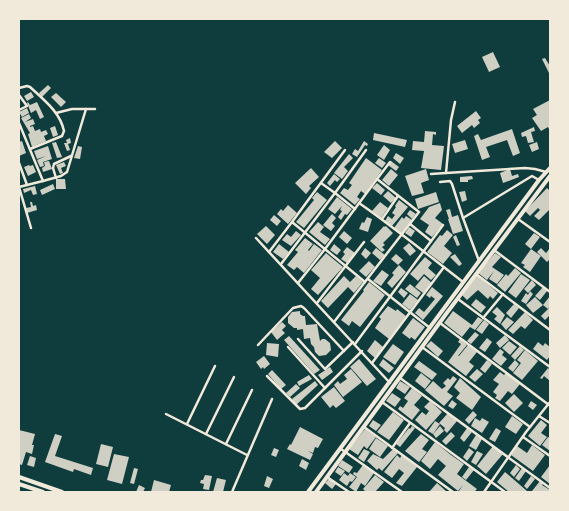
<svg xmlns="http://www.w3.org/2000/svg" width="569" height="511" viewBox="0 0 569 511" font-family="Literata,serif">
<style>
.building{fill:#cfcfc3}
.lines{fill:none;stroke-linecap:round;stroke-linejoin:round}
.minor{stroke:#f1e9da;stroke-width:2.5}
.secondary{stroke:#f1e9da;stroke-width:4}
</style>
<rect width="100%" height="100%" fill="#0f3d3e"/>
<g class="building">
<path d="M493,52L500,67L489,72L482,57Z"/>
<path d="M545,58L550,66V75L542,59Z"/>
<path d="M48,85L51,88L42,97L39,93Z"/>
<path d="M31,92L34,97L27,101L24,96Z"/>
<path d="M56,93L66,102L61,107L51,97Z"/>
<path d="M550,100V131L548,127L541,131L532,118L537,115L533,109Z"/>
<path d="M28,102L30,105L37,102L44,117L40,119L36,110L31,113L27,103Z"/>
<path d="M27,108L29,113L22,117L19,112Z"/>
<path d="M476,111L481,118L478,120L480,123L474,128L472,125L462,133L457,126Z"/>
<path d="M29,114L31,118L25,122L33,119L35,124L30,126V127L33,126L35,131L40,129L41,132L46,130L48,134L44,136L46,141L32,147L28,134L30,133L21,118Z"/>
<path d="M55,126L58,135L53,137L50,128Z"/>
<path d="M534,127L535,131L531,132L534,142L528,143L526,136L522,137L521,133Z"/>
<path d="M512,129L520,153L513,156L507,140L486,147L490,157L482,160L474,136L478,134L481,140Z"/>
<path d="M425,131L436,132V135L433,134L432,145L444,146L441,170L421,168L424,151L412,150L413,141L424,142Z"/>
<path d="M374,133L407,140L405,147L373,140Z"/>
<path d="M70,138L71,143L68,144L70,150L67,151L64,143H67L66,140Z"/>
<path d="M465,140L468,149L455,153L452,144Z"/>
<path d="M22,141L26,153L19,156V142Z"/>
<path d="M335,141L342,148L332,158L324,152Z"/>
<path d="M364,141L368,144L367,146L365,145L357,157L352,154L355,149L358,151Z"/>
<path d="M56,142L62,157L57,158L52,143Z"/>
<path d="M537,142L539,149L532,152L529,145Z"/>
<path d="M384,145L390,150L384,160L377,155Z"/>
<path d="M48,146L52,159L43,162L44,166L40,167L37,160L46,156L37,159L34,151Z"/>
<path d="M78,146L82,147L80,159L74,158Z"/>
<path d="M396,153L404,158L400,164L393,158Z"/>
<path d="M349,154L353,158L344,167L348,171L342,179L334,173Z"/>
<path d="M366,158L382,170L365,194L361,191L357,197L360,199L355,205L340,193L344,188L348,190L352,185L349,183Z"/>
<path d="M379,158L386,163L382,168L375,163Z"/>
<path d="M49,161L52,169L43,172L42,168L45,166L44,162Z"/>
<path d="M391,161L399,167L396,171L388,165Z"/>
<path d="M64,162L66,166L61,168L63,173L60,174L56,165Z"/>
<path d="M29,165L30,166L33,165L36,172L28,176L24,167Z"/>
<path d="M311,168L319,177L309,186L311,188L306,194L295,183Z"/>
<path d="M391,169L398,175L389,186L382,180Z"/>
<path d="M426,169L429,180L421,183L424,193L412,196L405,176Z"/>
<path d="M510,169L512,176L518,174L519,177L503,183L500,173Z"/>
<path d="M334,174L340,179L337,182L335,180L330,186L327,183Z"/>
<path d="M472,176L473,179L468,180V182H460V177Z"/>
<path d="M56,179H65L66,189H56Z"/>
<path d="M377,183L385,190L381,195L372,188Z"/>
<path d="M53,184L55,189L42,195L40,190Z"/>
<path d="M35,186L37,194L33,195L31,190L24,193L23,189Z"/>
<path d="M547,188L550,191V209L539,220L534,216L540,210L538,208L530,216L525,211Z"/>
<path d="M388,191L396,198L391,203L383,196Z"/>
<path d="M465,191L467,200L462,202L459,192Z"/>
<path d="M317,192L327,200L304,228L296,222L314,200L312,198Z"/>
<path d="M436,192L439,202L418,209L415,199Z"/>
<path d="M337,197L352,209L347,215L345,214L341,220L338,217L342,211L340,210L342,206L335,214L328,209Z"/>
<path d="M399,200L408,207L392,226L385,221L388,216L392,219L395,215L392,213L396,207L395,206Z"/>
<path d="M30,202H32L33,206L36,205L37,210L27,213L26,208L31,207Z"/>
<path d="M380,202L388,208L381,218L372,211Z"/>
<path d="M440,203L442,210L435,218L443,224L432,237L425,232L429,225L420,219L429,207Z"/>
<path d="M288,205L297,213L288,224L277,214L281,209L283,211Z"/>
<path d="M450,209L452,217L458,215L463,231L453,234L448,219H449L446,210Z"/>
<path d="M410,210L416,214L412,219L407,214Z"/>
<path d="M332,214L336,218L332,223L335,226L331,231L323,225Z"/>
<path d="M274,215L281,221L277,226L270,220Z"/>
<path d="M406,216L412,220L401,234L394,228L402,217L404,219Z"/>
<path d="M367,217L372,219L368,232L359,229L362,222L364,223Z"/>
<path d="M318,222L324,227L320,232L330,239L325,245L309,232Z"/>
<path d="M266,226L275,235L267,244L257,234Z"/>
<path d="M384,226L385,227L386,226L393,233L383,243L385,245L382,247L385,250L382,252L370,241Z"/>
<path d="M409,227L415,231L411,237L405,233Z"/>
<path d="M447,230L453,235L444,246L452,253L443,264L427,252L440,235L442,236Z"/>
<path d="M296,231L301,235L291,246L282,240L287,234L291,237Z"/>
<path d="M344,231L352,238L347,244L339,237Z"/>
<path d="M534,233L540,237L531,249L525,244Z"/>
<path d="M456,235L460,245L457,246L453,237Z"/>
<path d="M305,238L313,244L308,250L309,251L314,244L322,250L304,273L297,267L294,270L287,265L298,252L295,250Z"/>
<path d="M409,243L416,251L410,256L403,248Z"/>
<path d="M279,244L289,252L283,259L273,252Z"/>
<path d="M334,244L341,250L337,255L330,250Z"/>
<path d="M347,247L355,253L347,263L341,259L345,254L343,252Z"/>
<path d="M365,248L371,253L366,259L361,254Z"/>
<path d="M376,248L385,255L380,260L372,253Z"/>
<path d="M541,248L546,253L550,248V259L547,262L537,252Z"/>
<path d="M531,249L541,256L530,272L523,267L525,265L521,263Z"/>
<path d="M326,253L343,267L318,295L311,289L320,278L311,270Z"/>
<path d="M495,253L501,257L492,267L504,275L497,284L489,279L494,271L487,280L478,273Z"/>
<path d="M396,254L403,260L398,265L391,259Z"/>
<path d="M455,254L462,264L459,266L450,257Z"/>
<path d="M425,257L432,263L428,268L436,275L431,280L424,274L418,281L410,274Z"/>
<path d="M369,261L375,267L366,277L359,271Z"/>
<path d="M399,265L406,272L392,288L387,283L394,275L392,273Z"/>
<path d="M515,268L521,273L505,292L497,285L506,274L508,276Z"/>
<path d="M382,270L389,275L381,286L373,281Z"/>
<path d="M521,274L530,280L516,298L508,292Z"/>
<path d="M477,275L498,293L493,299L490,296L488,299L478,290L467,300L462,295Z"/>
<path d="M344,276L350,282L356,276L363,282L354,293L348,287L328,308L321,301Z"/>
<path d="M424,276L432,283L423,293L415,287Z"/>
<path d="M532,280L536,285L528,293L524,289Z"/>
<path d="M369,282L385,295L360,327L352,321L349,326L341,320L364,291L363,290Z"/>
<path d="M410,284L421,293L417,298L405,289Z"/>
<path d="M432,287L443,296L423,320L415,313L419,308L424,312L435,299L431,296L430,298L426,295Z"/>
<path d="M543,287L547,291L540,300L535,296Z"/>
<path d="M401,288L408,293L404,298L398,292Z"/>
<path d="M530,291L533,294L526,304L521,301L526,293L528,295Z"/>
<path d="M410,294L418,300L410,310L402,304Z"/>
<path d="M550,296V306L548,309L543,305Z"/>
<path d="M535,297L543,305L533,313L526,305Z"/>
<path d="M476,299L486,307L481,313L471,305Z"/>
<path d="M514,304L519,308L511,318L506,313Z"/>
<path d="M388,306L396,311L397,309L406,316L389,339L375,328L381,319L379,317Z"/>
<path d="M497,307L505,315L500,324L494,319L497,316L492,312Z"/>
<path d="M550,307V315L545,320L541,316Z"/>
<path d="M300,311V314L303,316H305L306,325L317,324L320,341L322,339H325L330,343L331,350L326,355L319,356L315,352L314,347L311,344L310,338L304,339L303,329L297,330V328H294L288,323V317L292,312Z"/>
<path d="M453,311L472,325L478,317L483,320L475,330L470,327L462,337L444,323Z"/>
<path d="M525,312L533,320L525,329L521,326L513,334L508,330Z"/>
<path d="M507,317L514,322L506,330L501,324Z"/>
<path d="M413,318L425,327L415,340L411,337L410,339L402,333Z"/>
<path d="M484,320L489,324L482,334L476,330Z"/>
<path d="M282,322L286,326L282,330L285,333L277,340L271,332Z"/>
<path d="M475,332L479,335L471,344L467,341Z"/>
<path d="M505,335L509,340L500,348L496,343Z"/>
<path d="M289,336L320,370L314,374L284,340Z"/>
<path d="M487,338L492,342L485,352L479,348Z"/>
<path d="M460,339L467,345L458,356H459L468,345L477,352L469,362L474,366L466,376L448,362L461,344L458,342Z"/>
<path d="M375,340L383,347L375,358L367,351Z"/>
<path d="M431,341L443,351L438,357L426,346Z"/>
<path d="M509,341L517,347L510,355L502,348Z"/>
<path d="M538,342L543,346L545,343L550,347V356L547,360L533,349Z"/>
<path d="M267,343L279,344L278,357L266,355Z"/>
<path d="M393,344L404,352L395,365L383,357Z"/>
<path d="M520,346L524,350L515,360L511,356Z"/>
<path d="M500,349L504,352L502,355L507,359L501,366L492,359Z"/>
<path d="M525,350L538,361L522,380L513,373L521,363L517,360Z"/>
<path d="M264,356L270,364L264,369L263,367L261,369L256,362Z"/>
<path d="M359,359L376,379L367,386L350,367Z"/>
<path d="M383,359L394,368L389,373L379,365Z"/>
<path d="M487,360L492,364L485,373L480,369Z"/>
<path d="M515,360L519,364L513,372L508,368Z"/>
<path d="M419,361L437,374L432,380L414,367Z"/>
<path d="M330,367L333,372L322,380L318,375Z"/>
<path d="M548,368L550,370V381L544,376L542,379L540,378Z"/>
<path d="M351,369L362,382L343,397L334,385L338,381L340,384L347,379L344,375Z"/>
<path d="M477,369L483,374L475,382L469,377Z"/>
<path d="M272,370L286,385L281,389L268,374Z"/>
<path d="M500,372L504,375L506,373L520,384L512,394L508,391L500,401L495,398L497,395L493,392L499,384L493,380Z"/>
<path d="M421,373L431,381L425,389L415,381Z"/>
<path d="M309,375L312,379L299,386L297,382Z"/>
<path d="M453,376L457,379L447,392L453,396L444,406L425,390L433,381L442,389L446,386L443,383L448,378L450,380Z"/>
<path d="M460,378L481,397L472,410L456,398L460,393L454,387Z"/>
<path d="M315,381L318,385L296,405L292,399Z"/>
<path d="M400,381L410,387L405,394L396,388Z"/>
<path d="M296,384L300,388L290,397L286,393Z"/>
<path d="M334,387L345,401L336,408L333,405L330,408L321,397Z"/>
<path d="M412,388L422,396L414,405L420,410L412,420L398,409L400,406L403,408L408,401L404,398Z"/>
<path d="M392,393L401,399L395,407L386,401Z"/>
<path d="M514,394L523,403L514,412L505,403Z"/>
<path d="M452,400L457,404L453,409L448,406Z"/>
<path d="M430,401L442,412L426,430L415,420L422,412L426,415L429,411L424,407Z"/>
<path d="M531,401L537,405L533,410L528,406Z"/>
<path d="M473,411L477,415L469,424L465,420Z"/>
<path d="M393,412L404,420L389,440L377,432Z"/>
<path d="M448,413L457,421L447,433L444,430L445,428L439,423Z"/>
<path d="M512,416L523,424L516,434L505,427Z"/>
<path d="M475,418L480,421L482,418L489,422L482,433L471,426Z"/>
<path d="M373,420L381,425L376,431L369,426Z"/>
<path d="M541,420L547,425L541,433L547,437L540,446L528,436Z"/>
<path d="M435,421L440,424L433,434L428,431Z"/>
<path d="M412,426L415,428L400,447L396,444L409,428L410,429Z"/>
<path d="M440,426L444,431L436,438L433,434Z"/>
<path d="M300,427L323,439L318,448L315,447L313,453L308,451L313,454L310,460L287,449L290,444L291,445Z"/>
<path d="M467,428L472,432L464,442L460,438Z"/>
<path d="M496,428L501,431L495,442L489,439Z"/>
<path d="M365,429L376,437L367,449L364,446L358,455L349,449Z"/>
<path d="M19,430L35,434L32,445H34L32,454L26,452L22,465L19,464Z"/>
<path d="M451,432L455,436L446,445L442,441Z"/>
<path d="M55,434L62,436L55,456L93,468L91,475L74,469L73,472L45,462Z"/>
<path d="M421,434L429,440L422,449L427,452L419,462L405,451Z"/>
<path d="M476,435L482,439L476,450L469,446Z"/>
<path d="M548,437L550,438V451L542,445Z"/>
<path d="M376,438L388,446L380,457L369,449Z"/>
<path d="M435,442L451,455L464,464L457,474L477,489L474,492H460L459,491L463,485L458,491L438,475L446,466L438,459L430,469L421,461Z"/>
<path d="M101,444L113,447L108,467L96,464Z"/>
<path d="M532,445L545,455L533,471L511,455L517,446L527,453Z"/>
<path d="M493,446L503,454L486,474L477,466Z"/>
<path d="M274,448L279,450L276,457L271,455Z"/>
<path d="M469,448L474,452L467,461L463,457Z"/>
<path d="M364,449L370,452L364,462L358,458Z"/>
<path d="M393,449L398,453L382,471L379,468L377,470L367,461L373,454L383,459Z"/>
<path d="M477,451L483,454L476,465L471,462Z"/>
<path d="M114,454L129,457L122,484L107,480Z"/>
<path d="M397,455L400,458L402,455L417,467L402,486L396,483L404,473L399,469L392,478L384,472Z"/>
<path d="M30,456L36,458L34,467L27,465Z"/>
<path d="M302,459L309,463L306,470L299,466Z"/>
<path d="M342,460L353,467L349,473L338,466Z"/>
<path d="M363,465L374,473L365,486L361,483L356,492L349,487L357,477L353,474L354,472L357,473Z"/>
<path d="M516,465L520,469L514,477L510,473Z"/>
<path d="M550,465V484L541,477Z"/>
<path d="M338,467L345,471L341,476L335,472Z"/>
<path d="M469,467L474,470L466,480L462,477Z"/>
<path d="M134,468L138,469L134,484L130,483Z"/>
<path d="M522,468L526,471L519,481L515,478Z"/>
<path d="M505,472L527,491L526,492H509L497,482Z"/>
<path d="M344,473L348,476L350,473L356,477L352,482L350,481L347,486L339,480Z"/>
<path d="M205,475L212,476L209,490L203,489L204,484L200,483L201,480H203Z"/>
<path d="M375,475L384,482L375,492H364L365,491L363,489Z"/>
<path d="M267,476L273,479L269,488L264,486Z"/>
<path d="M531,476L535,479L527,489L524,486Z"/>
<path d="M217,478L226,480L223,492H213Z"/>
<path d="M329,479L336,484L332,489L325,483Z"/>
<path d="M154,480L171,485L169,492H151Z"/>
<path d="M540,481L544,483L542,485L550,490V492H534L532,491Z"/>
<path d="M437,483L446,491L445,492H429Z"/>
<path d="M139,485L145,488L143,492H136Z"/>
</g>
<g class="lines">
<g class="minor">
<path d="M19,88L27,86L30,87C44,100 60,112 64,131L62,136L30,149"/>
<path d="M19,95L27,106L19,110"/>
<path d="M455,102L451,120L446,173L525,168L535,169L546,172"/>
<path d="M56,113L72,109H95"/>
<path d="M19,123L43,181L19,187L31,228"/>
<path d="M19,163L27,185"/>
<path d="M431,174L446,173"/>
<path d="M56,178L53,168L54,164L71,156"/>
<path d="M43,181L61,176L67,172L86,109"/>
<path d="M440,182L450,181L452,184L463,218"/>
<path d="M321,183L335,193L366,150"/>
<path d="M359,203C395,228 429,256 463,282"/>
<path d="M382,219L398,196"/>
<path d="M518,219L550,242"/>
<path d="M292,222L345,150"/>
<path d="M410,224L431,241"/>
<path d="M256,238L390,383"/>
<path d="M494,250L550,292"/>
<path d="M269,252L292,222L365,282"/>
<path d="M479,261L463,218L532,176L539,180"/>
<path d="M281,264L335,193L355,209"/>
<path d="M476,274L550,330"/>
<path d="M368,279L430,328"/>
<path d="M298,283L325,249L377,179"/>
<path d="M458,299L550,367"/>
<path d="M317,303L364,242"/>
<path d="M483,318L503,294"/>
<path d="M334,322L419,212L377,179L390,162"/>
<path d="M440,323L549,405"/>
<path d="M298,339L325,369L353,342"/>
<path d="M355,344L443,225"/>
<path d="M258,345L293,308L301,306L304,308L344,351"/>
<path d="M288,347L325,388L362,351"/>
<path d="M422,347L530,427"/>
<path d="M372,363L444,267"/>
<path d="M267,376L300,409L305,408L325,388"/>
<path d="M400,378L550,488"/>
<path d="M382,402L505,492"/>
<path d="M166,414L247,455"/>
<path d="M539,416L550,423"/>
<path d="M187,424L215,366"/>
<path d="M364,427L453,492"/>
<path d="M206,434L234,377"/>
<path d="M523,437L550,456"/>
<path d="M226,444L252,390"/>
<path d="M392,448L410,423"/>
<path d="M341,449L402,492"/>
<path d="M327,477L349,492"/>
<path d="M232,492L272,399"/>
<path d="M484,492L526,432L550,402"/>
</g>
<g class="secondary">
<path d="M19,477L62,492"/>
<path d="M19,484L43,492"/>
<path d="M308,492L539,180L550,168"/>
<path d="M316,492L446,314L550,176"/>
</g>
</g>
<rect width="569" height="511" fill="none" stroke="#f1e9da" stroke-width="40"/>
</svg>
